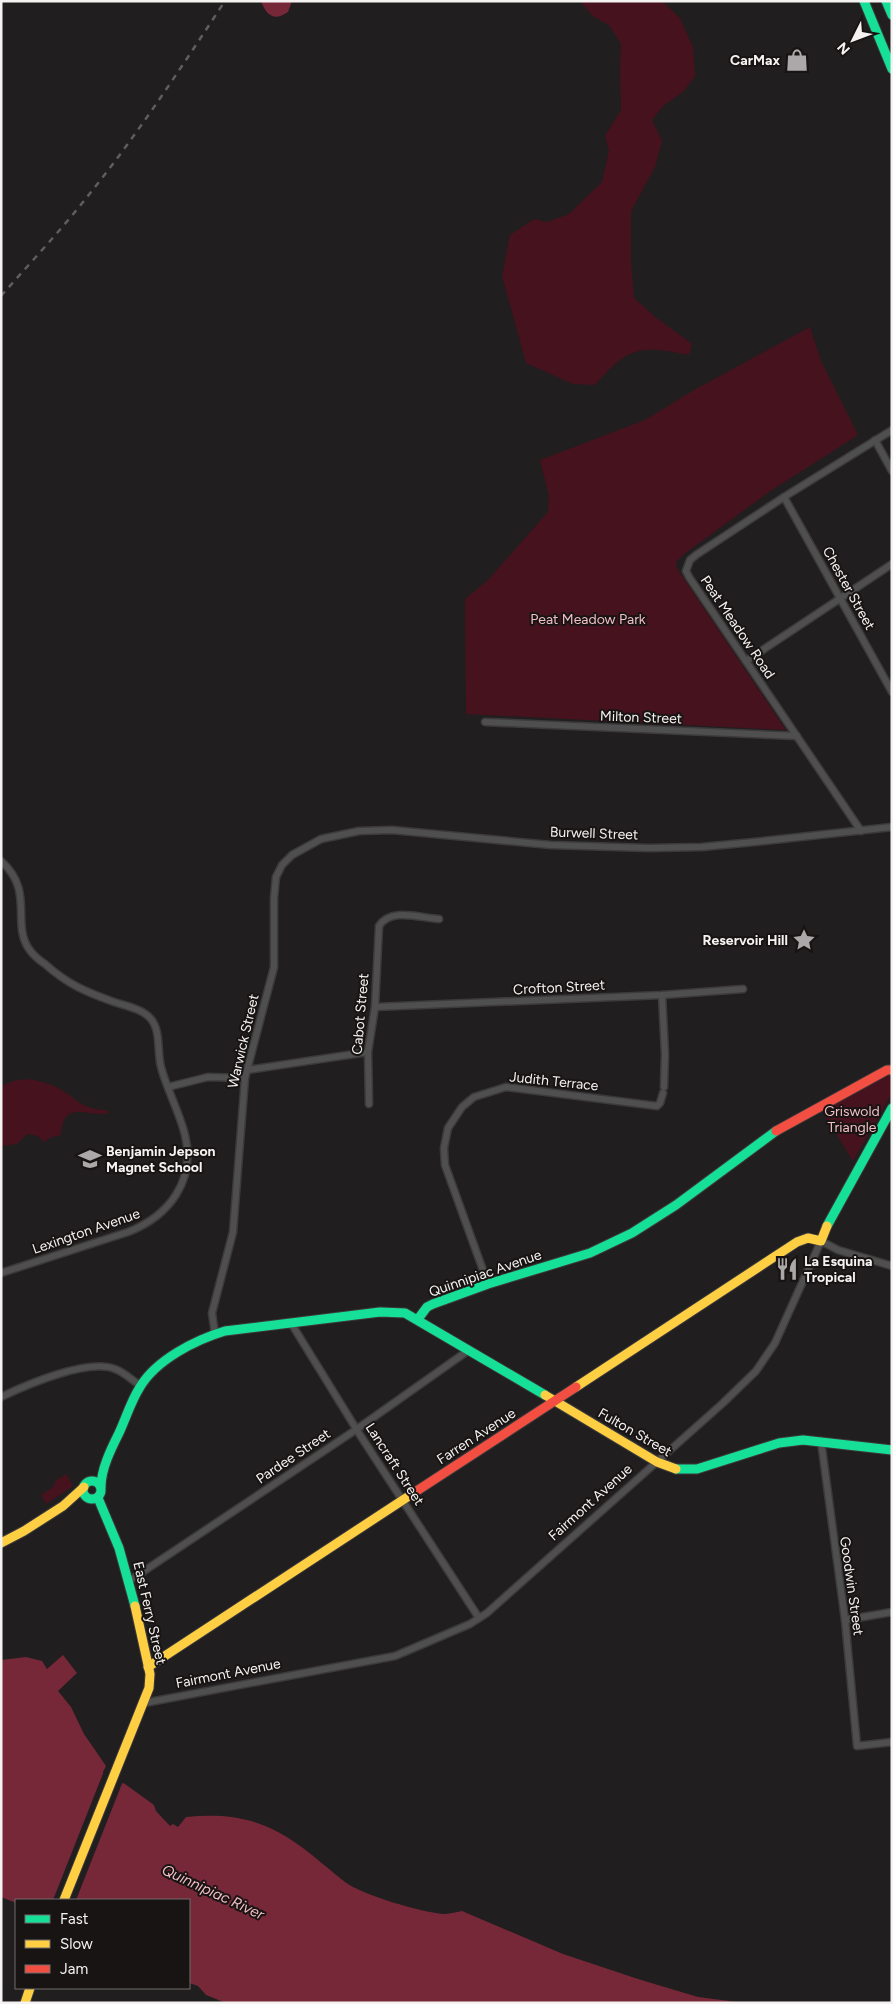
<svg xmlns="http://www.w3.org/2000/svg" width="893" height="2004" viewBox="0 0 893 2004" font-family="Figtree,sans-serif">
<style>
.green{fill:#46121e}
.water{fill:#762738}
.pier{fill:#201e1f}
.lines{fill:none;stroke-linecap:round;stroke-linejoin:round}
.street-casing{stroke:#3c3a3b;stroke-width:9}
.fast-casing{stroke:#3c3a3b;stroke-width:11}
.slow-casing{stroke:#3c3a3b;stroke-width:11}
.jam-casing{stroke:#3c3a3b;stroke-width:11}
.street{stroke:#504f4f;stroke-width:6}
.fast{stroke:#16e098;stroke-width:9}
.slow{stroke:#ffcf43;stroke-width:9}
.jam{stroke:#f24e42;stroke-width:9}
.rail{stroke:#5f5d5e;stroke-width:2.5;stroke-dasharray:6 6;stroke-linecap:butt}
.labels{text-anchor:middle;stroke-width:4;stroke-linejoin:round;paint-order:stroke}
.poi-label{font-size:14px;font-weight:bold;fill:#f5f2f2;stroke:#181414;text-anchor:end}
.street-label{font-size:14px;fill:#f5f2f2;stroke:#181414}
.park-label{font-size:14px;fill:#f2bfc4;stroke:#181414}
.water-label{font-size:15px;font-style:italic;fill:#f2bec4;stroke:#181414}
</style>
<rect width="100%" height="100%" fill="#201e1f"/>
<g class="green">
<path d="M582,1H662L680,18L693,47L695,76L684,91L663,106L652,120L662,141L655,167L631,211V262L634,298L654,316L692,344L689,355C640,345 629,346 595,385L573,384L526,363L502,276L510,235L534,219L547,222L569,214L602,182L609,151L605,136L621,110L620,68L621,44L609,25L594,17L583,5Z"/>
<path d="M810,327L821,361L858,435L769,492L684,554L677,561L676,567L786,730L466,714L465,599L488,580L548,512L549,496L540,460L645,420L694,390Z"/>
<path d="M889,1075L892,1076V1093L853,1161L822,1111Z"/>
<path d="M28,1079C39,1081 49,1083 58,1088C78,1099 82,1110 107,1110L109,1113C90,1119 63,1097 61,1135L52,1137L44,1142L38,1136L27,1134L17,1144L1,1146V1086L13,1081Z"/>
<path d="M66,1474L73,1486L46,1504L41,1495L53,1487L55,1481Z"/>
</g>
<g class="water">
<path d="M261,1H292L288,12C274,22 266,15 261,1Z"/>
<path d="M63,1655L77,1673L58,1691L71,1707L84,1734L106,1766L103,1772L106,1776L125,1784L154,1805L156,1811L170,1826L173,1824L178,1827L186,1817C219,1814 248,1816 278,1832C303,1845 323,1865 345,1882C362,1895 421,1912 443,1914C449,1914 456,1912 462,1911L563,1954L638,1979L698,1997L745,2003H226L206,1995L198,1986L189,1983V1900H16V1903L1,1897V1660L26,1657L42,1661L47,1669Z"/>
</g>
<path class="pier" d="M104,1771L123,1781L76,1900H53Z"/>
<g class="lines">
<defs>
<g id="street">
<path d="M875,440L892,471"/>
<path d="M784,497L892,692"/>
<path d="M746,661L892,564"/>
<path d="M485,722L797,736"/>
<path d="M861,831L689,577L686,571L690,560L696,555L784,497L892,430"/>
<path d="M1,861C35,891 11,923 29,949C33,955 39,960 45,964C67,984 86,992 114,1002C126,1006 143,1009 151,1019C161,1031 157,1052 161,1067C167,1090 179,1111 185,1135C196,1181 169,1216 128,1232L1,1273"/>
<path d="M662,995L665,1054L664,1087"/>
<path d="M375,1007L662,995L743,989"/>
<path d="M247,1070L368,1052"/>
<path d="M168,1087L208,1077L245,1078"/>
<path d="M369,1104L368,1052L375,1007L379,926C391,907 420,918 439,919"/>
<path d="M488,1284L445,1165L444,1148L448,1128L462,1107L474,1097L506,1087L657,1106L660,1103L663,1093"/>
<path d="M291,1323L360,1435L479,1618"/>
<path d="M215,1334L212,1313L233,1232L245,1078L274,967V898L276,877L282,865L292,855L321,839L359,831L392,830L551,845L649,848L702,847L754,842L892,827"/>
<path d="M1,1397C26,1385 88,1358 115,1369C124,1372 133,1381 141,1386"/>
<path d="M821,1441L845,1620L857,1746L892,1742"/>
<path d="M129,1581L357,1429L469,1350"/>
<path d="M845,1620L892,1612"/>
<path d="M144,1703L395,1656L470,1624L487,1613L723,1403L756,1371L775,1343L821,1241L838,1250L892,1266"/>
</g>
<g id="fast">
<path d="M864,1L892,69"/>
<path d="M886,1L892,15"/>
<path d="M827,1226L892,1108"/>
<path d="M418,1319L427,1307L433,1304L488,1284L590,1253L632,1233L676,1205L776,1131"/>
<path d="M676,1469H697L779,1443L803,1440L892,1450"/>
<circle cx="92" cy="1490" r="9"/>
<path d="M101,1487C101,1469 111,1449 119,1433C126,1418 131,1401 140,1387C156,1360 195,1340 225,1331L380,1312L405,1313L545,1395"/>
<path d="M98,1498L119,1548L135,1606"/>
</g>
<g id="slow">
<path d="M576,1387L797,1242L808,1238L821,1241L827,1226"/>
<path d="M545,1395L657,1462L676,1469"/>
<path d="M1,1543L24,1531L63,1506L84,1487"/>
<path d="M148,1667L412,1494"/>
<path d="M64,1900L149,1688L150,1674L135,1606"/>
<path d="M25,2003L30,1988"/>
</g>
<g id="jam">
<path d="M776,1131L887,1070H892"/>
<path d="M412,1494L576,1387"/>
</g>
</defs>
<use href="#street" class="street-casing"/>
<use href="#fast" class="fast-casing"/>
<use href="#slow" class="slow-casing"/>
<use href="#jam" class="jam-casing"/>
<use href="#street" class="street"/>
<use href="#fast" class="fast"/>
<use href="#slow" class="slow"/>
<use href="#jam" class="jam"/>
<path class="rail" d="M1,296C31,262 63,228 91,192C140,131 182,66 225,1"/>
</g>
<defs>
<symbol id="shop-bare" viewBox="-9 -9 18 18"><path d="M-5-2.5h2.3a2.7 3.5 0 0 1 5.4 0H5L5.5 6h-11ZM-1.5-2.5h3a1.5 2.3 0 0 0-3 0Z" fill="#aaa8a8" stroke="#181414" stroke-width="2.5" paint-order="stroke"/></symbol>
<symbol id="sight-bare" viewBox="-9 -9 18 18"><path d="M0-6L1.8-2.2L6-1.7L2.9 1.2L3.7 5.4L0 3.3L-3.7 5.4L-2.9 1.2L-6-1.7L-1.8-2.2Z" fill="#aaa8a8" stroke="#181414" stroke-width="2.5" paint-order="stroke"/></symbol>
<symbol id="school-bare" viewBox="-9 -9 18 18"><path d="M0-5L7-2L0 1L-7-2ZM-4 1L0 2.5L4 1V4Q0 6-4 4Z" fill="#aaa8a8" stroke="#181414" stroke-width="2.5" paint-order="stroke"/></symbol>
<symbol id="restaurant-bare" viewBox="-9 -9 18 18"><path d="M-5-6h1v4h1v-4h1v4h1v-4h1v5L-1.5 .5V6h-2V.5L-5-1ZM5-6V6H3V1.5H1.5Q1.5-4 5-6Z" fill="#aaa8a8" stroke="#181414" stroke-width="2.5" paint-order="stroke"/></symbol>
</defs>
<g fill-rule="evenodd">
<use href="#shop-bare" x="781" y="44" width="32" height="32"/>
<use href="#sight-bare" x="788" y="924" width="32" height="32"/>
<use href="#school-bare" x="74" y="1143" width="32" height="32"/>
<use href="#restaurant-bare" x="771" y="1253" width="32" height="32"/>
</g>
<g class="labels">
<g class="poi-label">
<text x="780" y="65">CarMax</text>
<text x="788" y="945">Reservoir Hill</text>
<text x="106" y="1156" text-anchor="start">Benjamin Jepson<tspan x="106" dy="16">Magnet School</tspan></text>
<text x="804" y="1266" text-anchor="start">La Esquina<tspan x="804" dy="16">Tropical</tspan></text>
</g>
<g class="street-label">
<text transform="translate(849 588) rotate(61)" y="5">Chester Street</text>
<text transform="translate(738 627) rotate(56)" y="5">Peat Meadow Road</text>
<text transform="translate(641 717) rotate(2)" y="5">Milton Street</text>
<text transform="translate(594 833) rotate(2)" y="5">Burwell Street</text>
<text transform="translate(559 987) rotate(-3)" y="5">Crofton Street</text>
<text transform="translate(360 1014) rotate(-85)" y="5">Cabot Street</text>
<text transform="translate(243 1041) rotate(-77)" y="5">Warwick Street</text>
<text transform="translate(554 1081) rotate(6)" y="5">Judith Terrace</text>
<text transform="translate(86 1231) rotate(-19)" y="5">Lexington Avenue</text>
<text transform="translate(485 1273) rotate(-19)" y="5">Quinnipiac Avenue</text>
<text transform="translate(635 1432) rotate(30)" y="5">Fulton Street</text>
<text transform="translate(476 1436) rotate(-33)" y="5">Farren Avenue</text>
<text transform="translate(293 1456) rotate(-34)" y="5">Pardee Street</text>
<text transform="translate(395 1464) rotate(57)" y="5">Lancraft Street</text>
<text transform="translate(590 1502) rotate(-42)" y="5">Fairmont Avenue</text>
<text transform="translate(852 1586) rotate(82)" y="5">Goodwin Street</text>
<text transform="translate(150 1613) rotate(77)" y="5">East Ferry Street</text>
<text transform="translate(228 1673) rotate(-11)" y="5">Fairmont Avenue</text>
</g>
<g class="park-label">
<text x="588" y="624">Peat Meadow Park</text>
<text x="852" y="1116">Griswold<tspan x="852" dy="16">Triangle</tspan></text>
</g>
<g class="water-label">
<text transform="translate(213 1892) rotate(25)" y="5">Quinnipiac River</text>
</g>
</g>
<rect width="893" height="2004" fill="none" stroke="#f5f2f2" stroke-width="5"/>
<rect x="15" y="1899" width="175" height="90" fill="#181414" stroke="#706d6d"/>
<rect x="25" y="1915" width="25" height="8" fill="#16e098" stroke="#706d6d"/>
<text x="60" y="1924" font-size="15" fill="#f5f2f2">Fast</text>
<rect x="25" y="1940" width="25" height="8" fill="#ffcf43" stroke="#706d6d"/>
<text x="60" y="1949" font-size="15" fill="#f5f2f2">Slow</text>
<rect x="25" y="1965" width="25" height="8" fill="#f24e42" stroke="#706d6d"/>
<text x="60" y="1974" font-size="15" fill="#f5f2f2">Jam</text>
<g transform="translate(853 40) rotate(228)" stroke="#181414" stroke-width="4" paint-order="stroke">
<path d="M0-4L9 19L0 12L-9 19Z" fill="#f5f2f2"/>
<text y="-8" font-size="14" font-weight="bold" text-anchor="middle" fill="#f5f2f2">N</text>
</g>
</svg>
